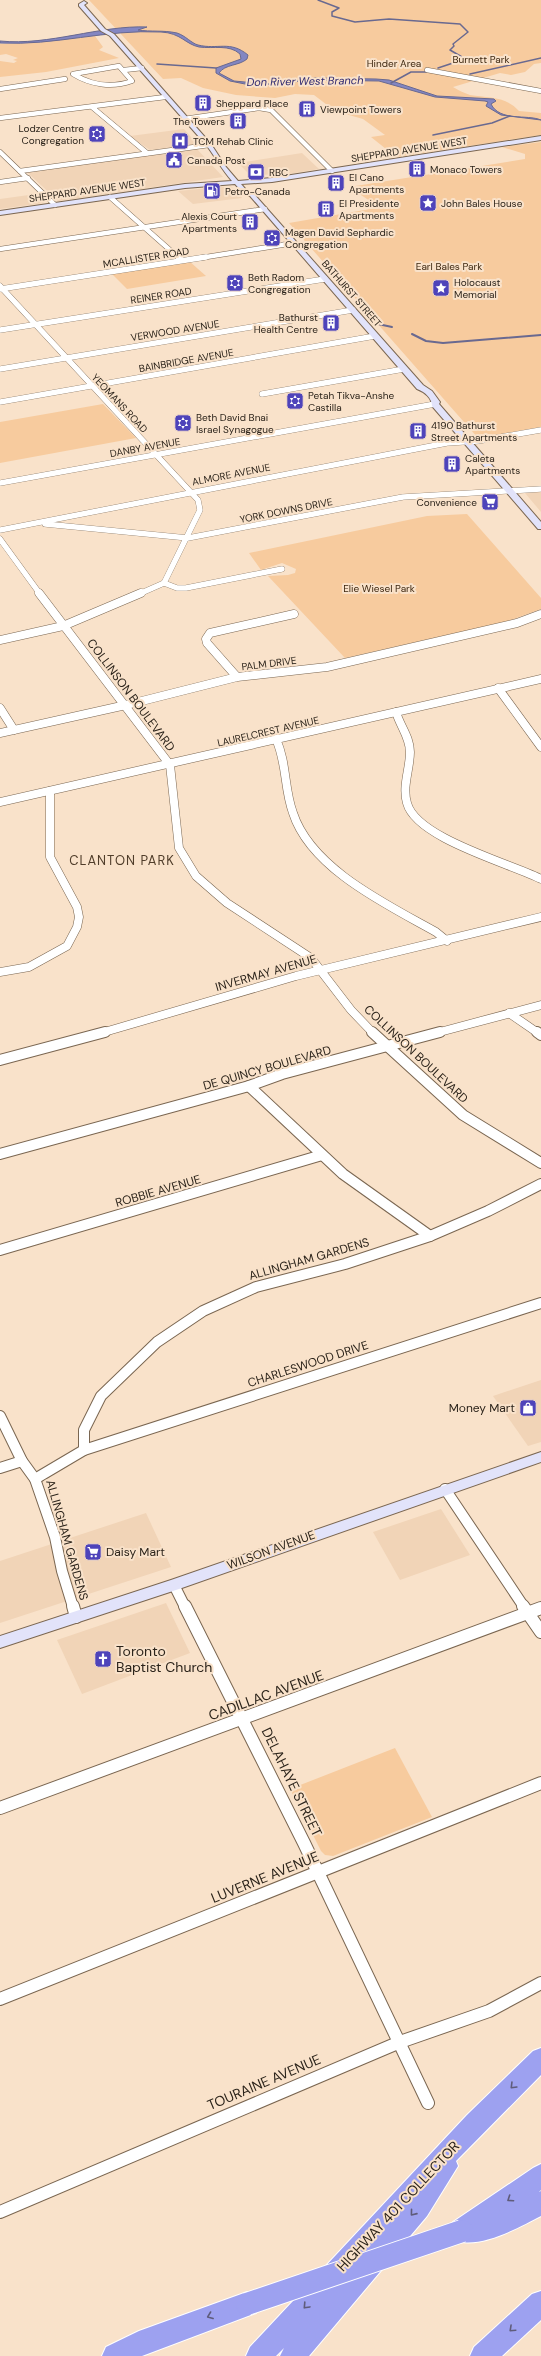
<svg xmlns="http://www.w3.org/2000/svg" width="541" height="2356" viewBox="0 0 541 2356" font-family="'DM Sans',sans-serif">
<style>
.built{fill:#f1d4b7}
.green{fill:#f7cb9e}
.water{fill:#8386c2;stroke:#696990}
.lines{fill:none;stroke-linecap:round;stroke-linejoin:round}
.stream-far1{stroke:#696990;stroke-width:1.5}
.stream{stroke:#696990;stroke-width:2}
.minor-far4-casing{stroke:#7a6651;stroke-width:5.5}
.minor-far3-casing{stroke:#7a6651;stroke-width:6}
.minor-far2-casing{stroke:#7a6651;stroke-width:9}
.minor-far1-casing{stroke:#7a6651;stroke-width:12}
.minor-casing{stroke:#7a6651;stroke-width:14}
.secondary-casing{stroke:#7a6651;stroke-width:2}
.motorway-casing{stroke:#fff;stroke-width:2}
.minor-far4{stroke:#fff;stroke-width:4.5}
.minor-far3{stroke:#fff;stroke-width:5.5}
.minor-far2{stroke:#fff;stroke-width:8}
.minor-far1{stroke:#fff;stroke-width:10}
.minor{stroke:#fff;stroke-width:12}
.secondary{fill:#e2e3fa;fill-rule:evenodd}
.motorway{fill:#9da1f0;fill-rule:evenodd}
.motorway-bridge-casing{stroke:#fff;stroke-width:24;stroke-linecap:butt}
.motorway-bridge{stroke:#9da1f0;stroke-width:22}
.oneway{stroke:#5f5c7b}
.labels{text-anchor:middle;stroke-width:4;stroke-linejoin:round;paint-order:stroke}
.far-park-label{font-size:10px;fill:#3d2710;stroke:#f9e2ca}
.far-poi-label{font-size:10px;fill:#2c241b;stroke:#f9e2ca;text-anchor:start}
.far-street-label{font-size:10px;fill:#2c241b;stroke:#f9e2ca}
.far-water-label{font-size:11px;font-style:italic;fill:#2e2870;stroke:#f9e2ca}
.street-label{font-size:12px;fill:#2c241b;stroke:#f9e2ca}
.poi-label{font-size:12px;fill:#2c241b;stroke:#f9e2ca;text-anchor:end}
.neighbourhood-label{font-size:13px;letter-spacing:1px;fill:#503d2a;stroke:#f9e2ca}
.near-poi-label{font-size:14px;fill:#2c241b;stroke:#f9e2ca;text-anchor:start}
.near-street-label{font-size:14px;fill:#2c241b;stroke:#f9e2ca}
</style>
<rect width="100%" height="100%" fill="#f9e2ca"/>
<g class="built">
<path d="M184,129L197,144L150,150L130,136Z"/>
<path d="M196,148L223,177L58,201L27,172Z"/>
<path d="M302,153L319,169L289,174L250,175L238,163Z"/>
<path d="M231,186L242,198L193,204L178,191Z"/>
<path d="M36,194L44,203L0,209V199Z"/>
<path d="M541,492V512L525,493Z"/>
<path d="M541,1380V1442L528,1446L493,1396Z"/>
<path d="M441,1509L470,1555L400,1580L373,1532Z"/>
<path d="M146,1513L171,1567L0,1623V1561Z"/>
<path d="M166,1603L190,1653L82,1694L57,1640Z"/>
</g>
<g class="green">
<path d="M89,0H541V63L534,64L525,72L511,75L500,73L453,87C458,90 464,93 470,95C488,98 506,96 519,111L541,113V135L396,157L371,137L385,135L363,119L335,111L314,95L295,94L275,98L236,95L203,88L181,78L163,79Z"/>
<path d="M95,36L103,47L99,50L119,58L46,72L0,77V61L14,63L17,61L13,60L18,58L6,54L0,55V44L34,43Z"/>
<path d="M541,142V427L478,438L289,223L376,208L370,201L349,187L525,159V154L502,147Z"/>
<path d="M189,261L206,276L127,289L111,273Z"/>
<path d="M103,404L136,438L0,463V422Z"/>
<path d="M467,514L541,598V609L505,622L345,658L268,576L288,575L295,573L296,569L282,563L261,570L249,553L427,516Z"/>
<path d="M395,1748L432,1817L333,1856L325,1855L321,1851L290,1789Z"/>
</g>
<path class="water" d="M147,27L138,30C151,32 163,30 177,33C186,36 191,43 198,45C218,50 230,40 248,55L247,59C239,66 225,64 219,73L234,81L266,84L316,78L376,79L389,80L437,96L494,99L496,101L491,104C500,122 527,114 541,120L501,115L486,106L488,102L485,101L435,97L379,81L306,80L282,84L250,85L230,81L216,73V68L241,59L240,54C229,44 214,49 199,47C185,44 181,33 161,32C107,29 54,46 0,43V41C49,46 100,25 147,27Z"/>
<g class="lines">
<g class="stream-far1">
<path d="M318,0L339,8L332,12V16L355,22L389,19L460,24L468,32L453,44L454,46L450,50L462,57V60L438,68"/>
<path d="M157,64L216,68"/>
<path d="M470,74L541,58"/>
<path d="M391,83L411,72H430"/>
<path d="M433,135L492,123L510,116"/>
</g>
<g class="stream">
<path d="M378,324L392,327"/>
<path d="M412,334L426,341L443,343L541,335"/>
</g>
<defs>
<g id="minor-far4">
<path d="M119,66L132,81C112,88 91,85 73,74Z"/>
<path d="M124,70L142,68"/>
<path d="M427,70L541,91"/>
<path d="M0,89L65,79"/>
<path d="M92,107L147,153"/>
<path d="M0,118L165,97"/>
<path d="M184,119L259,108L271,110L332,171"/>
<path d="M0,152L55,205"/>
<path d="M20,171L209,145"/>
<path d="M0,182L28,178"/>
<path d="M110,197L179,258"/>
<path d="M0,249L265,209"/>
<path d="M200,258L294,243"/>
</g>
<g id="minor-far3">
<path d="M178,257L182,260"/>
<path d="M0,286L198,500L200,510L164,583"/>
<path d="M0,289L206,257"/>
<path d="M0,330L325,279"/>
<path d="M0,369L353,310"/>
<path d="M262,394L404,369"/>
<path d="M0,402L375,336"/>
<path d="M0,483L435,404"/>
<path d="M45,524L188,538L403,497L541,489"/>
<path d="M0,530L447,443L478,441L541,430"/>
<path d="M0,539L40,594"/>
<path d="M139,594L164,583L177,588H186L282,569"/>
</g>
<g id="minor-far2">
<path d="M39,593L170,765L179,848L196,876L227,903L311,958L351,1010L373,1033"/>
<path d="M0,640L63,626L141,593"/>
<path d="M237,677L207,643L206,639L210,633L294,614"/>
<path d="M498,688L541,747"/>
<path d="M0,708L14,730"/>
<path d="M396,712C400,726 410,737 410,752C410,769 402,786 407,803C416,838 509,863 541,879"/>
<path d="M0,733L126,705L237,677L327,667L517,623L541,614"/>
<path d="M276,739C287,763 284,789 293,813C311,869 388,905 436,932L447,941"/>
<path d="M0,802L541,679"/>
<path d="M0,972L29,967L67,946L77,927L79,917L77,907L50,857V791"/>
<path d="M509,1013L538,1033"/>
<path d="M101,1033L296,976L541,917"/>
<path d="M436,1033L541,1005"/>
</g>
<g id="minor-far1">
<path d="M372,1032L463,1115L541,1163"/>
<path d="M537,1032L541,1035"/>
<path d="M0,1060L105,1032"/>
<path d="M249,1086L343,1174L430,1236"/>
<path d="M0,1154L249,1086L282,1074L440,1032"/>
<path d="M0,1250L322,1155"/>
<path d="M0,1416L22,1461L35,1479L55,1537L62,1571L73,1607"/>
<path d="M84,1450V1430L101,1396L157,1342L203,1311L256,1287L345,1264L430,1236L488,1211L541,1184"/>
<path d="M0,1468L22,1461"/>
<path d="M35,1479L84,1450L541,1303"/>
<path d="M445,1489L524,1607"/>
<path d="M174,1585L185,1607"/>
</g>
<g id="minor">
<path d="M73,1606L76,1617"/>
<path d="M185,1606L304,1843L428,2103"/>
<path d="M523,1606L541,1632"/>
<path d="M0,1808L541,1608"/>
<path d="M0,1999L541,1783"/>
<path d="M0,2212L400,2042L489,2011L541,1983"/>
</g>
<g id="secondary">
<path d="M84,1L87,3L84,5L105,29L114,34L211,144L226,167L238,181L272,178L541,136V140L272,182L241,184L248,192L254,194L423,385L432,391L440,402L439,404L541,522V529H538L432,406C432,398 425,392 417,389L250,196L244,194L235,184L185,188L0,215V211L185,184L232,181C222,170 216,158 207,146L110,36L101,31L79,6V4Z"/>
<path d="M541,1452V1462L179,1589L0,1648V1636L171,1580Z"/>
</g>
<g id="motorway">
<path d="M541,2048V2075L456,2161L458,2166L427,2216L309,2356H280L284,2348L276,2356H246L250,2347L467,2115L533,2051Z"/>
<path d="M541,2164V2190L539,2192L541,2191V2216C518,2228 479,2250 453,2240L450,2231L453,2222L533,2168Z"/>
<path d="M541,2291V2320L502,2356H470L474,2347L532,2294Z"/>
<path d="M247,2292L256,2295L259,2304L256,2313L142,2356H102L106,2347L139,2331Z"/>
</g>
</defs>
<use href="#minor-far4" class="minor-far4-casing"/>
<use href="#minor-far3" class="minor-far3-casing"/>
<use href="#minor-far2" class="minor-far2-casing"/>
<use href="#minor-far1" class="minor-far1-casing"/>
<use href="#minor" class="minor-casing"/>
<use href="#secondary" class="secondary-casing"/>
<use href="#motorway" class="motorway-casing"/>
<use href="#minor-far4" class="minor-far4"/>
<use href="#minor-far3" class="minor-far3"/>
<use href="#minor-far2" class="minor-far2"/>
<use href="#minor-far1" class="minor-far1"/>
<use href="#minor" class="minor"/>
<use href="#secondary" class="secondary"/>
<use href="#motorway" class="motorway"/>
<defs>
<path id="motorway-bridge" d="M247,2304L462,2231"/>
</defs>
<use href="#motorway-bridge" class="motorway-bridge-casing"/>
<use href="#motorway-bridge" class="motorway-bridge"/>
</g>
<defs><path id="oneway-chevron" d="M-2-3.5L2.5 0L-2 3.5" fill="none" stroke-width="1.6" stroke-linecap="round" stroke-linejoin="round"/></defs>
<g class="oneway">
<use href="#oneway-chevron" transform="translate(513 2086) rotate(135)"/>
<use href="#oneway-chevron" transform="translate(510 2199) rotate(146)"/>
<use href="#oneway-chevron" transform="translate(413 2213) rotate(129)"/>
<use href="#oneway-chevron" transform="translate(306 2306) rotate(133)"/>
<use href="#oneway-chevron" transform="translate(210 2316) rotate(159)"/>
<use href="#oneway-chevron" transform="translate(512 2329) rotate(137)"/>
</g>
<defs>
<symbol id="building-square" viewBox="-11 -11 22 22"><rect x="-9" y="-9" width="18" height="18" rx="4" fill="#4e43ba" stroke="#f9e2ca"/><path d="M-4-6H4V6H1V3H-1V6H-4ZM-2.5-4.3h1.7v1.8h-1.7ZM.8-4.3h1.7v1.8H.8ZM-2.5-1h1.7V.8h-1.7ZM.8-1h1.7V.8H.8Z" fill="#fff"/></symbol>
<symbol id="synagogue-square" viewBox="-11 -11 22 22"><rect x="-9" y="-9" width="18" height="18" rx="4" fill="#4e43ba" stroke="#f9e2ca"/><path d="M0-6.5L5.6 3.2H-5.6ZM0 6.5L5.6-3.2H-5.6Z" fill="#fff"/></symbol>
<symbol id="hospital-square" viewBox="-11 -11 22 22"><rect x="-9" y="-9" width="18" height="18" rx="4" fill="#4e43ba" stroke="#f9e2ca"/><path d="M-5-5h3v3.5h4V-5h3V5h-3V1.5h-4V5h-3Z" fill="#fff"/></symbol>
<symbol id="civic-square" viewBox="-11 -11 22 22"><rect x="-9" y="-9" width="18" height="18" rx="4" fill="#4e43ba" stroke="#f9e2ca"/><path d="M-.6-6.5H3V-4.5H.6V-3L4-1V1h2V6H-6V1h2V-1L-.6-3ZM-1.2 2.5V6h2.4V2.5Z" fill="#fff"/></symbol>
<symbol id="bank-square" viewBox="-11 -11 22 22"><rect x="-9" y="-9" width="18" height="18" rx="4" fill="#4e43ba" stroke="#f9e2ca"/><path d="M-6-4H6V4H-6ZM0-2.3a2.3 2.3 0 1 0 0 4.6a2.3 2.3 0 1 0 0-4.6Z" fill="#fff"/></symbol>
<symbol id="fuel-square" viewBox="-11 -11 22 22"><rect x="-9" y="-9" width="18" height="18" rx="4" fill="#4e43ba" stroke="#f9e2ca"/><path d="M-5.5-6h7V0h2V4h1.3V-2.5L3-4.5l.8-.8L6-3V5H2.5V1h-1V6h-7ZM-4.2-4.7v3.2H.2V-4.7Z" fill="#fff"/></symbol>
<symbol id="sight-square" viewBox="-11 -11 22 22"><rect x="-9" y="-9" width="18" height="18" rx="4" fill="#4e43ba" stroke="#f9e2ca"/><path d="M0-6L1.8-2.2L6-1.7L2.9 1.2L3.7 5.4L0 3.3L-3.7 5.4L-2.9 1.2L-6-1.7L-1.8-2.2Z" fill="#fff"/></symbol>
<symbol id="supermarket-square" viewBox="-11 -11 22 22"><rect x="-9" y="-9" width="18" height="18" rx="4" fill="#4e43ba" stroke="#f9e2ca"/><path d="M-6-5.5h2.5l.6 2H6L4.5 2H-2.5L-4.4-4H-6ZM-1.5 3.2a1.3 1.3 0 1 0 .1 0ZM3 3.2a1.3 1.3 0 1 0 .1 0Z" fill="#fff"/></symbol>
<symbol id="shop-square" viewBox="-11 -11 22 22"><rect x="-9" y="-9" width="18" height="18" rx="4" fill="#4e43ba" stroke="#f9e2ca"/><path d="M-5-2.5h2.3a2.7 3.5 0 0 1 5.4 0H5L5.5 6h-11ZM-1.5-2.5h3a1.5 2.3 0 0 0-3 0Z" fill="#fff"/></symbol>
<symbol id="church-square" viewBox="-11 -11 22 22"><rect x="-9" y="-9" width="18" height="18" rx="4" fill="#4e43ba" stroke="#f9e2ca"/><path d="M-1.2-6h2.4v3.5h3.3v2.4h-3.3V6h-2.4V-.1h-3.3v-2.4h3.3Z" fill="#fff"/></symbol>
</defs>
<g fill-rule="evenodd">
<use href="#building-square" x="193" y="93" width="20" height="20"/>
<use href="#building-square" x="297" y="99" width="20" height="20"/>
<use href="#building-square" x="228" y="111" width="20" height="20"/>
<use href="#synagogue-square" x="87" y="124" width="20" height="20"/>
<use href="#hospital-square" x="170" y="131" width="20" height="20"/>
<use href="#civic-square" x="164" y="150" width="20" height="20"/>
<use href="#building-square" x="407" y="159" width="20" height="20"/>
<use href="#bank-square" x="246" y="162" width="20" height="20"/>
<use href="#building-square" x="326" y="173" width="20" height="20"/>
<use href="#fuel-square" x="202" y="181" width="20" height="20"/>
<use href="#sight-square" x="418" y="193" width="20" height="20"/>
<use href="#building-square" x="316" y="199" width="20" height="20"/>
<use href="#building-square" x="240" y="212" width="20" height="20"/>
<use href="#synagogue-square" x="262" y="228" width="20" height="20"/>
<use href="#synagogue-square" x="225" y="273" width="20" height="20"/>
<use href="#sight-square" x="431" y="278" width="20" height="20"/>
<use href="#building-square" x="321" y="313" width="20" height="20"/>
<use href="#synagogue-square" x="285" y="391" width="20" height="20"/>
<use href="#synagogue-square" x="173" y="413" width="20" height="20"/>
<use href="#building-square" x="408" y="421" width="20" height="20"/>
<use href="#building-square" x="442" y="454" width="20" height="20"/>
<use href="#supermarket-square" x="480" y="492" width="20" height="20"/>
<use href="#shop-square" x="518" y="1398" width="20" height="20"/>
<use href="#supermarket-square" x="83" y="1542" width="20" height="20"/>
<use href="#church-square" x="93" y="1649" width="20" height="20"/>
</g>
<g class="labels">
<g class="far-park-label">
<text x="481" y="63">Burnett Park</text>
<text x="394" y="67">Hinder Area</text>
<text x="449" y="270">Earl Bales Park</text>
<text x="379" y="592">Elie Wiesel Park</text>
</g>
<g class="far-poi-label">
<text x="216" y="107">Sheppard Place</text>
<text x="320" y="113">Viewpoint Towers</text>
<text x="225" y="125" text-anchor="end">The Towers</text>
<text x="84" y="132" text-anchor="end">Lodzer Centre<tspan x="84" dy="12">Congregation</tspan></text>
<text x="193" y="145">TCM Rehab Clinic</text>
<text x="187" y="164">Canada Post</text>
<text x="430" y="173">Monaco Towers</text>
<text x="269" y="176">RBC</text>
<text x="349" y="181">El Cano<tspan x="349" dy="12">Apartments</tspan></text>
<text x="225" y="195">Petro-Canada</text>
<text x="339" y="207">El Presidente<tspan x="339" dy="12">Apartments</tspan></text>
<text x="441" y="207">John Bales House</text>
<text x="237" y="220" text-anchor="end">Alexis Court<tspan x="237" dy="12">Apartments</tspan></text>
<text x="285" y="236">Magen David Sephardic<tspan x="285" dy="12">Congregation</tspan></text>
<text x="248" y="281">Beth Radom<tspan x="248" dy="12">Congregation</tspan></text>
<text x="454" y="286">Holocaust<tspan x="454" dy="12">Memorial</tspan></text>
<text x="318" y="321" text-anchor="end">Bathurst<tspan x="318" dy="12">Health Centre</tspan></text>
<text x="308" y="399">Petah Tikva-Anshe<tspan x="308" dy="12">Castilla</tspan></text>
<text x="196" y="421">Beth David Bnai<tspan x="196" dy="12">Israel Synagogue</tspan></text>
<text x="431" y="429">4190 Bathurst<tspan x="431" dy="12">Street Apartments</tspan></text>
<text x="465" y="462">Caleta<tspan x="465" dy="12">Apartments</tspan></text>
<text x="477" y="506" text-anchor="end">Convenience</text>
</g>
<g class="far-street-label">
<text transform="translate(409 149) rotate(-9)" y="4">SHEPPARD AVENUE WEST</text>
<text transform="translate(87 190) rotate(-8)" y="4">SHEPPARD AVENUE WEST</text>
<text transform="translate(146 257) rotate(-9)" y="4">MCALLISTER ROAD</text>
<text transform="translate(352 293) rotate(49)" y="4">BATHURST STREET</text>
<text transform="translate(161 295) rotate(-9)" y="4">REINER ROAD</text>
<text transform="translate(175 330) rotate(-9)" y="4">VERWOOD AVENUE</text>
<text transform="translate(186 360) rotate(-10)" y="4">BAINBRIDGE AVENUE</text>
<text transform="translate(120 403) rotate(47)" y="4">YEOMANS ROAD</text>
<text transform="translate(145 447) rotate(-10)" y="4">DANBY AVENUE</text>
<text transform="translate(231 474) rotate(-11)" y="4">ALMORE AVENUE</text>
<text transform="translate(286 510) rotate(-11)" y="4">YORK DOWNS DRIVE</text>
<text transform="translate(269 663) rotate(-7)" y="4">PALM DRIVE</text>
<text transform="translate(268 731) rotate(-13)" y="4">LAURELCREST AVENUE</text>
</g>
<g class="far-water-label">
<text transform="translate(305 81) rotate(-1)" y="4">Don River West Branch</text>
</g>
<g class="street-label">
<text transform="translate(131 695) rotate(53)" y="4">COLLINSON BOULEVARD</text>
<text transform="translate(266 973) rotate(-16)" y="4">INVERMAY AVENUE</text>
<text transform="translate(416 1054) rotate(43)" y="4">COLLINSON BOULEVARD</text>
<text transform="translate(267 1068) rotate(-16)" y="4">DE QUINCY BOULEVARD</text>
<text transform="translate(158 1191) rotate(-16)" y="4">ROBBIE AVENUE</text>
<text transform="translate(309 1259) rotate(-16)" y="4">ALLINGHAM GARDENS</text>
<text transform="translate(308 1364) rotate(-18)" y="4">CHARLESWOOD DRIVE</text>
<text transform="translate(67 1540) rotate(74)" y="4">ALLINGHAM GARDENS</text>
<text transform="translate(271 1550) rotate(-20)" y="4">WILSON AVENUE</text>
</g>
<g class="poi-label">
<text x="515" y="1412">Money Mart</text>
<text x="106" y="1556" text-anchor="start">Daisy Mart</text>
</g>
<g class="neighbourhood-label">
<text x="122" y="865">CLANTON PARK</text>
</g>
<g class="near-poi-label">
<text x="116" y="1656">Toronto<tspan x="116" dy="16">Baptist Church</tspan></text>
</g>
<g class="near-street-label">
<text transform="translate(266 1695) rotate(-20)" y="5">CADILLAC AVENUE</text>
<text transform="translate(292 1782) rotate(64)" y="5">DELAHAYE STREET</text>
<text transform="translate(265 1877) rotate(-22)" y="5">LUVERNE AVENUE</text>
<text transform="translate(264 2082) rotate(-23)" y="5">TOURAINE AVENUE</text>
<text transform="translate(398 2206) rotate(-47)" y="5">HIGHWAY 401 COLLECTOR</text>
</g>
</g>
</svg>
